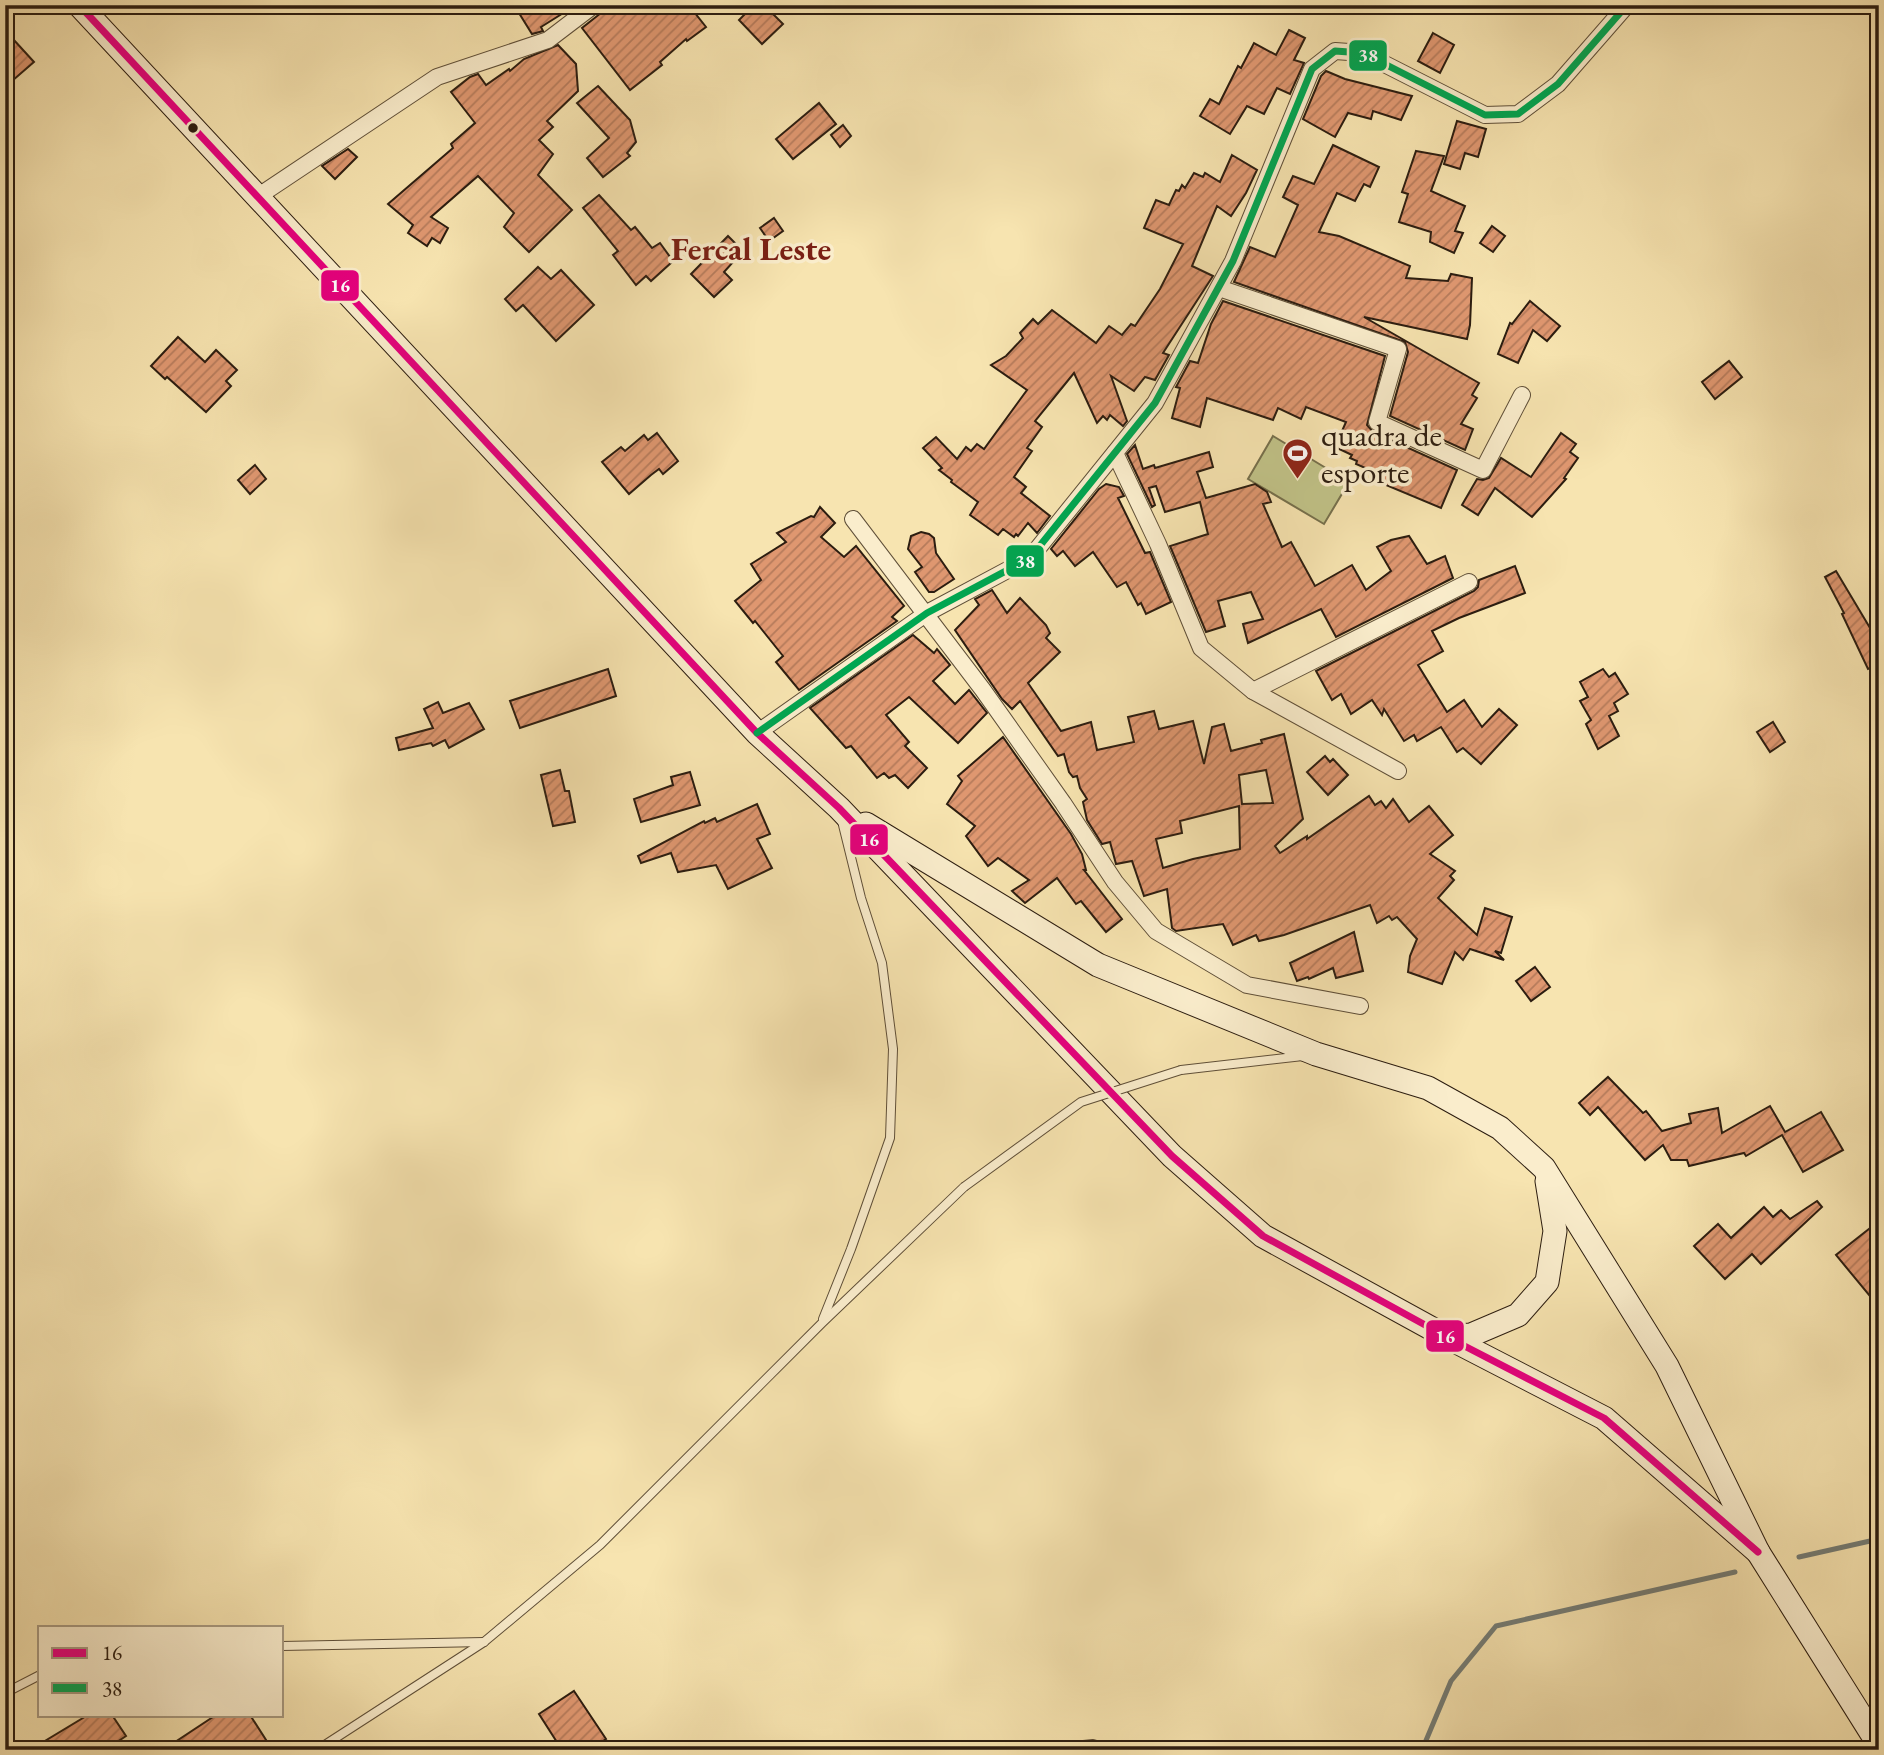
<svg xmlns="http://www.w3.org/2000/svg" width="1884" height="1755" viewBox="0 0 1884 1755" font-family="'EB Garamond',serif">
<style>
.pitch{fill:#c1c388;stroke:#76704c;stroke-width:2}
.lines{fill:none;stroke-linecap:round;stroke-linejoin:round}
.stream{stroke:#747c75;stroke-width:5}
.building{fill:url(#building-hatch);stroke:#2c1d10;stroke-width:2;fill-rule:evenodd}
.lane-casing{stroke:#5f4f38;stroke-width:10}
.street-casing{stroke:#5f4f38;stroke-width:18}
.secondary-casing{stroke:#2c1d10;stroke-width:25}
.lane{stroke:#faedcc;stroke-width:8}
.street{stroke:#faedcc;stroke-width:16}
.secondary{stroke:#faedcc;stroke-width:23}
.lane-bridge-casing{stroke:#5f4f38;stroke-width:10;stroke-linecap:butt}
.lane-bridge{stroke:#faedcc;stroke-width:8}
.bus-1-casing{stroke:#faedcc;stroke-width:12}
.bus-2-casing{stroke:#faedcc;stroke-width:12}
.bus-1{stroke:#e5007d;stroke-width:7}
.bus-2{stroke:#00a651;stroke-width:7}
.bus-dot{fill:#2c1d10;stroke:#faedcc;stroke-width:2.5}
.labels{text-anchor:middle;stroke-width:7;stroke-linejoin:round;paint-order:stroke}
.poi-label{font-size:32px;fill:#2c1d10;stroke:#faedcc;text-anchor:start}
.neighbourhood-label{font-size:33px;font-weight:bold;fill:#7a1f14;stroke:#faedcc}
.line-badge{stroke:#faedcc;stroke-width:2.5}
.badge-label{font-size:19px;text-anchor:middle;font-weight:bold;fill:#fff}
</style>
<defs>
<pattern id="building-hatch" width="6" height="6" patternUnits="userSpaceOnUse" patternTransform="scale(1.75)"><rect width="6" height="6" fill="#df9770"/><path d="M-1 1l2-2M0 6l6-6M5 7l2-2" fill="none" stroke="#b57b5b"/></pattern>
</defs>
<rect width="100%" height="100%" fill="#f7e4b0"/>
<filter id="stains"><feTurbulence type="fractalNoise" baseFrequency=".00286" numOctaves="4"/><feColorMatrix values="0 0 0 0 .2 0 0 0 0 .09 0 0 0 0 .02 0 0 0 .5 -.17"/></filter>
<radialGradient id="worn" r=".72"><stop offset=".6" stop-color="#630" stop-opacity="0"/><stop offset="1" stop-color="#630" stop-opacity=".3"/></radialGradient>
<path class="pitch" d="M1273,436L1349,482L1324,524L1248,479Z"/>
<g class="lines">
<g class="stream">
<path d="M1799,1557L1879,1539"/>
<path d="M1422,1750L1451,1681L1496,1626L1735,1572"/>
</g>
</g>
<g class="building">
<path d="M514,5H576L541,27L543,31L532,34Z"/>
<path d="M604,5H704L695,13L706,27L687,41L686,39L660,62L662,65L630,90L582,28L601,13Z"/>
<path d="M754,5H764L783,24L762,44L739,20Z"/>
<path d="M1289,30L1305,38L1294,60L1304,63L1290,94L1277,88L1264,114L1247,106L1230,134L1200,116L1210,99L1219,104L1238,66L1241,68L1254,43L1276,55Z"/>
<path d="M1433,33L1454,45L1440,73L1418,61Z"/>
<path d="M13,39L34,62L5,87V46Z"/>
<path d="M558,45L576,64L578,91L547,121L553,127L539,140L553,154L538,175L572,210L529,252L504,227L514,213L478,176L431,217L448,228L440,243L432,238L427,246L408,233L413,225L388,204L453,148L451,144L475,123L451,92L470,77L478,74L486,85L509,69L510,71L524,59Z"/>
<path d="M1326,71L1345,79L1412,96L1401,120L1373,111L1371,119L1348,113L1335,137L1303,119L1321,76Z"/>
<path d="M598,86L630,120L636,142L627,153L630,156L603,177L587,158L609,138L577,103Z"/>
<path d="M819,103L836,124L793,159L776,139Z"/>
<path d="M1457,121L1486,129L1478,157L1465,153L1460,169L1444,164Z"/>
<path d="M843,125L851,136L840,147L831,135Z"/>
<path d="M1333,145L1379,167L1370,187L1364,184L1355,201L1337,193L1319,232L1339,236L1410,266L1406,278L1448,281L1451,274L1472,278L1470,325L1467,339L1364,317L1479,383L1472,395L1477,398L1461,424L1473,429L1465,450L1390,416L1408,352L1405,342L1234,282L1250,247L1275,257L1298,205L1283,197L1293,176L1314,184Z"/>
<path d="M348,149L357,157L335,179L322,166Z"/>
<path d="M1416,151L1444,156L1431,191L1465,206L1455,231L1463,233L1454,253L1430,242L1431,232L1399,222L1408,194L1402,192Z"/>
<path d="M1232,155L1257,170L1246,193L1231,216L1217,206L1192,266L1213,276L1163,353L1169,355L1155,380L1145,377L1134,391L1111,376L1127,421L1123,426L1110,415L1107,420L1103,416L1097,423L1074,373L1035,421L1042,427L1027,448L1032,451L1014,477L1026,487L1021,493L1050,516L1037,533L1028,523L1018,536L1016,534L1014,537L1003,529L998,535L970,515L978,502L951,482L952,480L939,470L942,468L923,448L936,437L957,459L966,447L971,451L977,444L984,449L1027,390L991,365L1006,356L1023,338L1020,333L1033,319L1038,324L1052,310L1096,343L1109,326L1122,335L1131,324L1135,326L1160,289L1183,244L1144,228L1156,200L1169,205L1176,190L1179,191L1182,185L1185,188L1194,173L1203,177L1205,173L1220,182Z"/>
<path d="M599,195L631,230L635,227L652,248L660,243L673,261L651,281L646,276L636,285L613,255L618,251L583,208Z"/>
<path d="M774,218L783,231L769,241L760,228Z"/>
<path d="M1492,226L1505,236L1493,252L1480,243Z"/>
<path d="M728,236L743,251L724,272L732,280L714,297L691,274Z"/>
<path d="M538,267L551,279L561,270L594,305L556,341L523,305L516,311L505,299Z"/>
<path d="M1223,301L1385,356L1367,425L1373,432L1457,470L1441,508L1374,480L1377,473L1356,464L1357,461L1350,458L1352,455L1335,447L1346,422L1306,407L1301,419L1278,408L1273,420L1207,398L1200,427L1172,418L1180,388L1176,387L1190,361L1198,363L1211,324Z"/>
<path d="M1530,301L1560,326L1547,341L1533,330L1518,363L1498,354L1510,323L1512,324Z"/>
<path d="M178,337L205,362L216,350L237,370L226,381L231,386L206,412L167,377L165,379L151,366Z"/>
<path d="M1729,361L1742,377L1715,399L1702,382Z"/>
<path d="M657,433L678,461L663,474L659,469L651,475L629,494L602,462L621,447L625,451L644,435L648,440Z"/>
<path d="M1561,433L1576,444L1570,452L1578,458L1564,478L1566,479L1532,517L1495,488L1478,515L1462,505L1477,479L1483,480L1489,478L1501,458L1531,477Z"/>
<path d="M1135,445L1143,469L1154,465L1155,468L1209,452L1213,467L1197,472L1206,498L1255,484L1267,492L1271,502L1263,504L1282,547L1291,542L1315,586L1352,565L1366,590L1391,571L1377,547L1391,540L1409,536L1427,564L1445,556L1453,578L1336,637L1321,609L1248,643L1243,624L1263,619L1251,592L1218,601L1225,626L1206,632L1170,546L1208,534L1200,502L1165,512L1156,486L1149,488L1155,505L1152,507L1127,454Z"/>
<path d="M255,465L266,479L250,494L238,480Z"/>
<path d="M1106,484L1119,487L1124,496L1118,498L1145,553L1150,552L1171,602L1146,614L1141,603L1138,605L1126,582L1117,587L1093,552L1075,566L1063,551L1057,556L1051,549L1099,489Z"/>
<path d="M820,507L835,523L821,537L844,557L856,546L904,606L892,617L897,621L799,690L776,662L783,656L755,621L753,623L735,601L761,580L751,564L786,542L777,533L811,516L814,517Z"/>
<path d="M921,532L929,534L934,538L936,553L954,579L934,592H929L915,572L922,567L908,549L911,536Z"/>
<path d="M1515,566L1525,593L1459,618L1432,631L1443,651L1418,665L1447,712L1464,700L1482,727L1499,709L1517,725L1481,764L1463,748L1457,752L1441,727L1417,741L1414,735L1404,741L1384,709L1382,715L1372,700L1351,714L1341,694L1332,700L1316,671L1474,591L1478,587L1479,580Z"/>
<path d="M1836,571L1879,643V664L1868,669L1842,614L1844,613L1825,577Z"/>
<path d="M992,590L1007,613L1020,598L1046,625L1050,633L1046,638L1060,652L1028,683L1061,731L1091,722L1097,750L1134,742L1128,717L1154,711L1159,729L1193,721L1204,764L1212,727L1224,724L1231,751L1262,743L1261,740L1284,734L1303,819L1275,846L1280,853L1307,836V839L1369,796L1375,805L1381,801L1386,808L1393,799L1409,822L1429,806L1453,835L1430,854L1455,871L1450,876L1454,880L1438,898L1477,935L1485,908L1512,917L1501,953L1495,951L1504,960L1470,949L1463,960L1455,952L1442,984L1408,972L1410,956L1417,939L1397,917L1392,920L1389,916L1377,923L1370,905L1284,935L1259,941L1256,935L1233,945L1223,924L1176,931L1172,928L1167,889L1144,896L1132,861L1116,864L1110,842L1102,844L1087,820L1083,802L1087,799L1080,788L1077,776L1073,777L1069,772L1064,754L1058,756L1020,701L1012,709L1002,699L955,630L979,605L975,599ZM1266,770L1273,803L1242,804L1239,775ZM1239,806L1240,849L1193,859L1163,868L1156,839L1182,833L1180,821Z"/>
<path d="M913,635L934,653L937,649L950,665L933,681L955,704L969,690L987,713L958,743L909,697L886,715L909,742L905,746L927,768L908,788L895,775L889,778L884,773L877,778L851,746L846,748L810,708Z"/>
<path d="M608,669L616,696L520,728L510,701Z"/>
<path d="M1603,669L1609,677L1615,673L1628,694L1614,703L1618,711L1609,716L1619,736L1598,749L1586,724L1591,720L1580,701L1588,697L1580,682Z"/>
<path d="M438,702L443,713L469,703L484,729L449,748L445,740L433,746L431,743L399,750L396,738L433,728L424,709Z"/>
<path d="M1773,722L1785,742L1770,752L1757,732Z"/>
<path d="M1003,737L1071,834L1082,854L1086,870H1084L1122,919L1106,932L1081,901L1076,904L1057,878L1025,903L1012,891L1029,880L998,858L988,866L966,836L975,826L947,804L962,781L958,776Z"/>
<path d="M1325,756L1330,762L1333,759L1348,775L1328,795L1307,772Z"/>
<path d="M560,770L565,791H569L575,822L553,826L541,775Z"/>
<path d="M690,772L700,805L641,822L634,799L673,785L671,777Z"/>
<path d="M757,804L770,834L757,839L772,868L728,889L716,865L678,872L671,853L641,863L638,856L704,821L705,823L715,818L717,822Z"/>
<path d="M1354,932L1363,971L1336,978L1333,968L1309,979L1308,977L1297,981L1290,963Z"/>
<path d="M1535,967L1550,987L1531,1001L1516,981Z"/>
<path d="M1608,1077L1643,1113L1646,1111L1662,1131L1691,1123L1689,1114L1718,1108L1722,1133L1770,1106L1785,1132L1821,1112L1843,1150L1803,1172L1782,1135L1746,1156L1744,1153L1689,1166L1687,1160H1671L1663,1145L1645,1160L1598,1107L1590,1115L1579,1103Z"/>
<path d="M1817,1201L1822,1207L1761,1264L1752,1254L1725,1279L1694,1246L1718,1224L1731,1238L1764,1207L1773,1217L1781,1210L1790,1219Z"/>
<path d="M1879,1221V1307L1836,1255Z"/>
<path d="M574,1691L606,1739L589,1750H562L539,1714Z"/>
<path d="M88,1715H112L126,1736L105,1750H30Z"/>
<path d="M216,1715H250L268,1743L258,1750H163Z"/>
</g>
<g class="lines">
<defs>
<g id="lane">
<path d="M1181,1070L1303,1056"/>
<path d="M823,1319L851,1249L890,1138L893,1049L882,963L861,898L842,821"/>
<path d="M282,1646L484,1642"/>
<path d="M5,1693L40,1675"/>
<path d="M317,1750L484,1642L600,1545L822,1323L964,1187"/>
<path d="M1034,1750L1093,1744L1114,1750"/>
</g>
<g id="street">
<path d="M257,197L437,77L548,40L594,5"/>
<path d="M1219,288L1398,349L1377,422L1483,470L1522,395"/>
<path d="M1115,453L1158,544L1201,648L1253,691L1398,771"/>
<path d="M853,519L983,690L1063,803L1115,882L1156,931L1247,985L1360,1006"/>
<path d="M1253,691L1469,582"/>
<path d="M757,733L927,613L1030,558L1155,403L1233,261L1312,69L1335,51L1363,53L1485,115L1518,114L1558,84L1627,5"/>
</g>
<g id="secondary">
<path d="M79,5L757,733L839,808L1172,1156L1263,1236L1447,1337L1604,1418L1758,1552"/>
<path d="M866,824L1098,965L1316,1054L1428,1088L1500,1128L1544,1168L1667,1366L1758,1552L1879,1745"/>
<path d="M1447,1337L1471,1335L1518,1315L1547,1282L1555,1231L1547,1181"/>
</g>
</defs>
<use href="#lane" class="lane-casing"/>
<use href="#street" class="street-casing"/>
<use href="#secondary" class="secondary-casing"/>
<use href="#lane" class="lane"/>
<use href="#street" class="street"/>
<use href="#secondary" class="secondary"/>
<defs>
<path id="lane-bridge" d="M964,1187L1081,1102L1181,1070"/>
</defs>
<use href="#lane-bridge" class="lane-bridge-casing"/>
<use href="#lane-bridge" class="lane-bridge"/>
<defs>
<path id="bus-1" d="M79,5L757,733L839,808L1172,1156L1263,1236L1447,1337L1604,1418L1758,1552"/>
<path id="bus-2" d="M757,733L927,613L1030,558L1155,403L1233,261L1312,69L1335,51L1363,53L1485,115L1518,114L1558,84L1627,5"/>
</defs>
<use href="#bus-1" class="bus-1-casing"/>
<use href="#bus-2" class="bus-2-casing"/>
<use href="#bus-1" class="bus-1"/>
<use href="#bus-2" class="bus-2"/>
</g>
<defs>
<symbol id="stadium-pin" viewBox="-11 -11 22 30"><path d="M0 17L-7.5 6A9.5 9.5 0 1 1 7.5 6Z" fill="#8f2418" stroke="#faedcc"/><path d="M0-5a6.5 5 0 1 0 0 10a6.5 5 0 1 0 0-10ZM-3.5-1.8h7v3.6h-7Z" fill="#fff"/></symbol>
</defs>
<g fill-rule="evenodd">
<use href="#stadium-pin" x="1280" y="436" width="35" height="47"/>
</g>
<circle class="bus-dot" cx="193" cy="128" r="6"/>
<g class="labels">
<g class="poi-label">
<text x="1321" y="446">quadra de<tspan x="1321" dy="37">esporte</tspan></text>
</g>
<g class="neighbourhood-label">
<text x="751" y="260">Fercal Leste</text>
</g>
</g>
<g class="line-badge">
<rect x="1348" y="39" width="40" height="33" rx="7" fill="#00a651"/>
<rect x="320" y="269" width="40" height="33" rx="7" fill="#e5007d"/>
<rect x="1005" y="544" width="40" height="34" rx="7" fill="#00a651"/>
<rect x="849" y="823" width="40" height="33" rx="7" fill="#e5007d"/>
<rect x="1425" y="1319" width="40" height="34" rx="7" fill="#e5007d"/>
</g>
<g class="badge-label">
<text x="1368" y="62">38</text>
<text x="340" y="292">16</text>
<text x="1025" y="568">38</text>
<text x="869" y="846">16</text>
<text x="1445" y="1343">16</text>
</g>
<rect width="1884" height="1755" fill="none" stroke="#f7e4b0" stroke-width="28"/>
<rect x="7" y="7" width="1870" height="1741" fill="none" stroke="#2c1d10" stroke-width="3.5"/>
<rect x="14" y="14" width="1856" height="1727" fill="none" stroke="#2c1d10" stroke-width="2"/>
<rect x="38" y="1626" width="245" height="91" fill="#faedcc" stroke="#a89a81" stroke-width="2"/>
<rect x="52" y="1648" width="35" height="10" fill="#e5007d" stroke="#a89a81" stroke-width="2"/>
<text x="102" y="1660" font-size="21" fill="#2c1d10">16</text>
<rect x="52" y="1683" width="35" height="10" fill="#00a651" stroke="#a89a81" stroke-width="2"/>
<text x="102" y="1696" font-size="21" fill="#2c1d10">38</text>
<rect width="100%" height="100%" filter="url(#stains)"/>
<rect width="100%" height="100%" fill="url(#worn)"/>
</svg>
